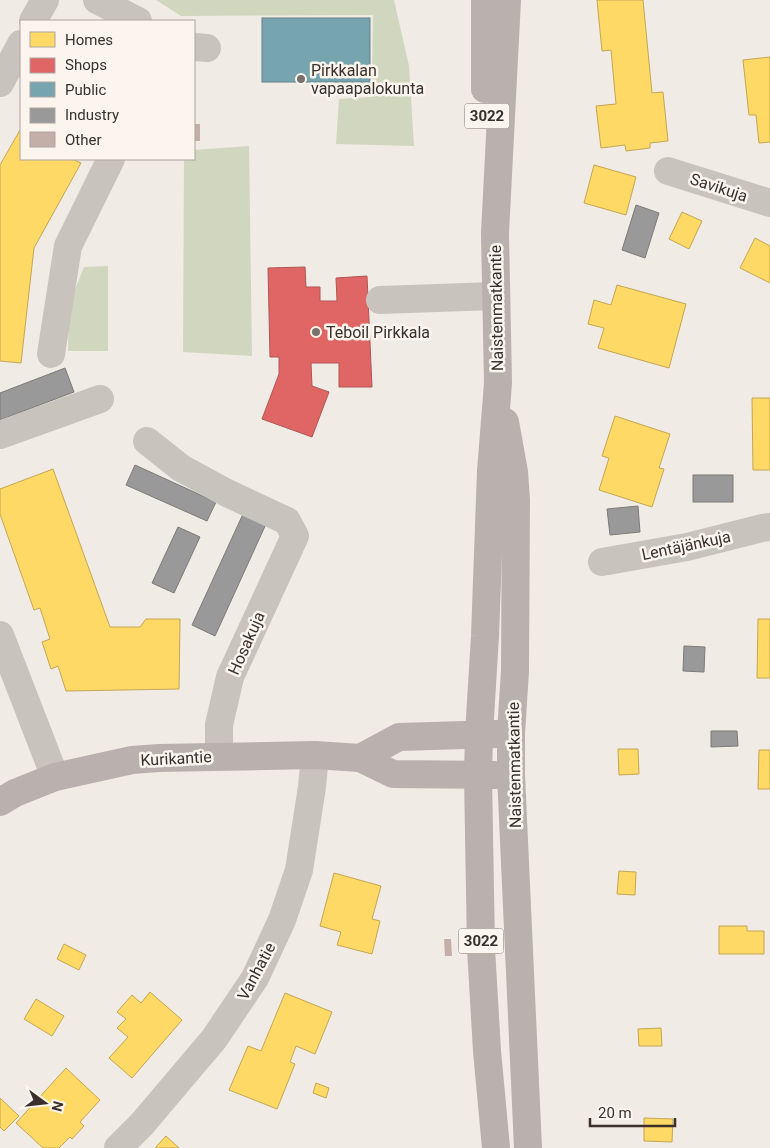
<svg xmlns="http://www.w3.org/2000/svg" width="770" height="1148" viewBox="0 0 770 1148" font-family="Roboto,sans-serif">
<style>
.green{fill:#d1d6bf}
.homes{fill:#ffd966;stroke:#c4a654}
.shops{fill:#e06666;stroke:#ae5654}
.public{fill:#76a5af;stroke:#648287}
.industry{fill:#999;stroke:#7d7a78}
.building{fill:#c3afa7}
.lines{fill:none;stroke-linecap:round;stroke-linejoin:round}
.minor{stroke:#c9c3be;stroke-width:28}
.major{stroke:#b8b1ad;stroke-width:28}
.poi-dot{fill:#7a716c;stroke:#fbf5ee;stroke-width:2}
.labels{text-anchor:middle;stroke-width:5;stroke-linejoin:round;paint-order:stroke}
.shield{fill:#fbf5ee;stroke:#756b66;stroke-width:1}
.shield-label{font-size:15px;font-weight:bold;fill:#3b302b}
.poi-label{font-size:16px;fill:#3b302b;stroke:#fbf5ee;text-anchor:start}
.street-label{font-size:16px;fill:#3b302b;stroke:#fbf5ee}
</style>
<rect width="100%" height="100%" fill="#f0ebe5"/>
<g class="green">
<path d="M156,0H394L409,66L414,146L336,144L339,99L372,97L373,15L181,16Z"/>
<path d="M249,146L252,356L183,352L184,159H194V150Z"/>
<path d="M108,266V351H68L69,305L84,267Z"/>
</g>
<g class="homes">
<path d="M597,0H643L652,93L663,92L668,141L650,143V148L626,151L625,145L601,148L596,106L616,104L611,50L602,51Z"/>
<path d="M770,57V142L759,143L756,115H749L743,60Z"/>
<path d="M20,130L21,131V159H72L81,163L34,248L21,363L0,361V165Z"/>
<path d="M594,165L636,177L626,215L584,203Z"/>
<path d="M682,212L702,221L689,249L669,239Z"/>
<path d="M755,238L770,246V283L740,268Z"/>
<path d="M617,285L686,304L669,368L598,348L604,328L588,324L594,300L611,305Z"/>
<path d="M752,398H770V470H753Z"/>
<path d="M615,416L670,434L659,468L664,469L652,507L599,490L609,458L602,456Z"/>
<path d="M53,469L110,627H140L146,619H180L179,689L66,691L58,666L51,669L42,642L50,639L40,608L34,610L0,514V489Z"/>
<path d="M758,619H770V678H757Z"/>
<path d="M618,749H638L639,774L619,775Z"/>
<path d="M759,750H770V789H758Z"/>
<path d="M619,871L636,872L635,895L617,894Z"/>
<path d="M334,873L381,886L372,919L380,921L372,954L337,945L341,932L320,926Z"/>
<path d="M719,926H747V931H764V954H719Z"/>
<path d="M64,944L86,955L79,970L57,959Z"/>
<path d="M150,992L182,1020L132,1078L109,1058L128,1037L117,1028L126,1019L117,1012L132,995L141,1003Z"/>
<path d="M285,993L332,1012L315,1054L296,1046L290,1062L295,1064L277,1109L229,1090L248,1046L261,1051Z"/>
<path d="M36,999L64,1016L52,1036L24,1019Z"/>
<path d="M661,1028L662,1046H639L638,1029Z"/>
<path d="M66,1068L100,1100L80,1122L84,1126L72,1139L70,1137L59,1148H43L16,1123Z"/>
<path d="M316,1083L329,1088L326,1098L313,1093Z"/>
<path d="M0,1098L19,1116L4,1131L0,1127Z"/>
<path d="M644,1118L673,1119L672,1142L644,1141Z"/>
<path d="M166,1136L179,1148H155Z"/>
</g>
<path class="shops" d="M305,267L306,287H320V301H337L336,278L367,276L372,387H339V363H311L312,386L329,392L312,437L262,419L279,374V357H270L268,268Z"/>
<rect class="public" x="262" y="18" width="108" height="64"/>
<g class="industry">
<path d="M636,205L659,213L645,258L622,250Z"/>
<path d="M65,368L74,392L0,420V393Z"/>
<path d="M135,465L216,502L207,521L126,485Z"/>
<rect x="693" y="475" width="40" height="27"/>
<path d="M638,506L640,532L610,535L607,509Z"/>
<path d="M243,514L266,524L215,636L192,625Z"/>
<path d="M178,527L200,537L174,593L152,583Z"/>
<path d="M684,646L705,647L704,672L683,671Z"/>
<path d="M711,731H737L738,746L711,747Z"/>
</g>
<g class="building">
<rect x="194" y="124" width="6" height="17"/>
<path d="M444,939H451L452,956H445Z"/>
</g>
<g class="lines">
<g class="minor">
<path d="M97,0L138,21"/>
<path d="M33,21L45,0"/>
<path d="M194,47L207,48"/>
<path d="M0,83L21,44"/>
<path d="M668,171L770,203"/>
<path d="M380,300L495,296"/>
<path d="M51,354L68,246L111,159"/>
<path d="M0,435L100,399"/>
<path d="M147,441L181,468L227,493L287,521L295,536L230,677L219,725V756"/>
<path d="M602,562L687,547L762,528L770,527"/>
<path d="M0,635L55,777"/>
<path d="M118,1148L142,1124L214,1039L255,978L282,920L299,870L312,787L315,755"/>
</g>
<g class="major">
<path d="M485,89V0"/>
<path d="M505,422L514,472L516,500L515,671L511,733V775L528,1148"/>
<path d="M360,758L399,737L497,734"/>
<path d="M0,802L15,793L55,777L132,760L159,758L315,755L360,758L393,774L495,775"/>
<path d="M496,1148L487,1051L481,948L478,776L479,734L485,636L491,471L498,383L495,233L507,0"/>
</g>
</g>
<g class="poi-dot">
<circle cx="301" cy="79" r="5"/>
<circle cx="316" cy="332" r="5"/>
</g>
<g class="labels">
<g class="shield">
<rect x="464.5" y="103.5" width="45" height="25" rx="4"/>
<rect x="458.5" y="928.5" width="45" height="25" rx="4"/>
</g>
<g class="shield-label">
<text x="487" y="121">3022</text>
<text x="481" y="946">3022</text>
</g>
<g class="poi-label">
<text x="311" y="76">Pirkkalan<tspan x="311" dy="18">vapaapalokunta</tspan></text>
<text x="326" y="338">Teboil Pirkkala</text>
</g>
<g class="street-label">
<text transform="translate(719 187) rotate(18)" y="6">Savikuja</text>
<text transform="translate(496 308) rotate(-91)" y="6">Naistenmatkantie</text>
<text transform="translate(686 545) rotate(-12)" y="6">Lentäjänkuja</text>
<text transform="translate(246 643) rotate(-66)" y="6">Hosakuja</text>
<text transform="translate(176 758) rotate(-3)" y="6">Kurikantie</text>
<text transform="translate(514 765) rotate(-91)" y="6">Naistenmatkantie</text>
<text transform="translate(256 971) rotate(-62)" y="6">Vanhatie</text>
</g>
</g>
<rect x="20" y="20" width="175" height="140" fill="#fbf5ee" stroke="#aea6a0"/>
<rect x="30" y="32" width="25" height="15" fill="#ffd966" stroke="#aea6a0"/>
<text x="65" y="45" font-size="15" fill="#3b302b">Homes</text>
<rect x="30" y="58" width="25" height="15" fill="#e06666" stroke="#aea6a0"/>
<text x="65" y="70" font-size="15" fill="#3b302b">Shops</text>
<rect x="30" y="82" width="25" height="15" fill="#76a5af" stroke="#aea6a0"/>
<text x="65" y="95" font-size="15" fill="#3b302b">Public</text>
<rect x="30" y="108" width="25" height="15" fill="#999999" stroke="#aea6a0"/>
<text x="65" y="120" font-size="15" fill="#3b302b">Industry</text>
<rect x="30" y="132" width="25" height="15" fill="#c3afa7" stroke="#aea6a0"/>
<text x="65" y="145" font-size="15" fill="#3b302b">Other</text>
<g transform="translate(45 1103) rotate(105)" stroke="#fbf5ee" stroke-width="4" paint-order="stroke">
<path d="M0-4L9 19L0 12L-9 19Z" fill="#3b302b"/>
<text y="-8" font-size="14" font-weight="bold" text-anchor="middle" fill="#3b302b">N</text>
</g>
<path d="M590 1118v8h85v-8" fill="none" stroke="#3b302b" stroke-width="2.5"/>
<text x="598" y="1118" font-size="15" fill="#3b302b" stroke="#fbf5ee" stroke-width="4" paint-order="stroke">20 m</text>
</svg>
